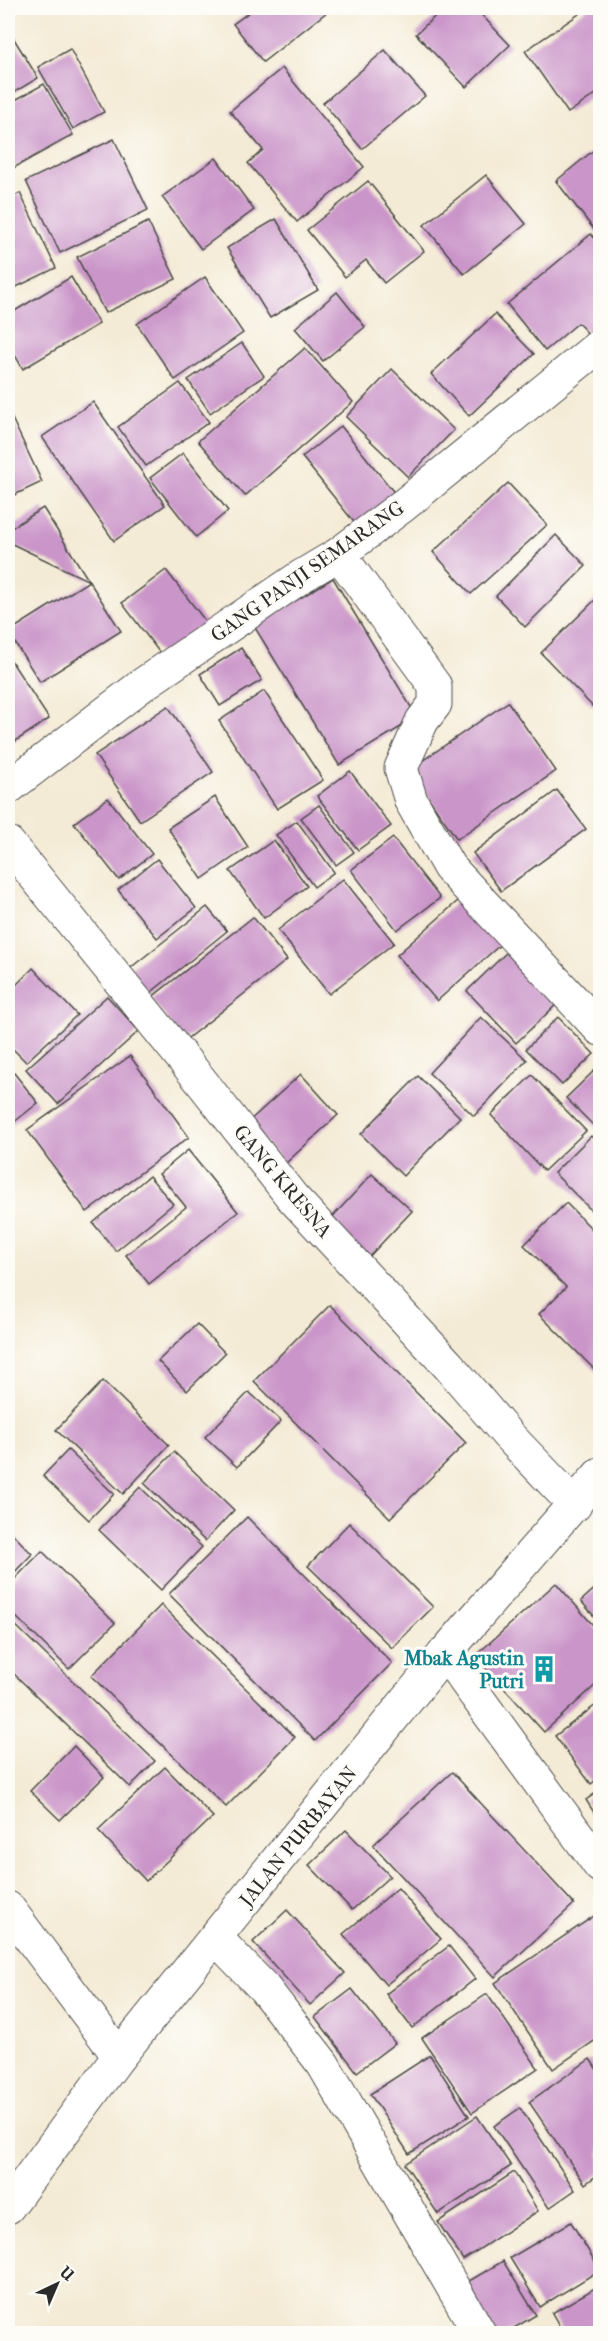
<svg xmlns="http://www.w3.org/2000/svg" width="608" height="2341" viewBox="0 0 608 2341" font-family="'IM FELL French Canon',serif">
<style>
.building{fill:#ca95c9}
.lines{fill:none;stroke-linecap:round;stroke-linejoin:round}
.minor-casing{stroke:#494845;stroke-width:35}
.tertiary-casing{stroke:#494845;stroke-width:35}
.minor{stroke:#fff;stroke-width:33}
.tertiary{stroke:#fff;stroke-width:33}
.labels{text-anchor:middle;stroke-width:6;stroke-linejoin:round;paint-order:stroke}
.street-label{font-size:20px;fill:#2b2b2b;stroke:#fdfcf7}
.culture-label{font-size:20px;font-weight:bold;fill:#0d838f;stroke:#fdfcf7;text-anchor:end}
</style>
<rect width="100%" height="100%" fill="#fdfcf7"/>
<filter id="ink" filterUnits="userSpaceOnUse"><feTurbulence type="fractalNoise" baseFrequency=".0167" numOctaves="2"/><feDisplacementMap in="SourceGraphic" scale="12" xChannelSelector="R" yChannelSelector="G"/><feConvolveMatrix kernelMatrix="1 2 1 2 8 2 1 2 1" color-interpolation-filters="sRGB"/></filter>
<filter id="wash" filterUnits="userSpaceOnUse"><feTurbulence type="fractalNoise" baseFrequency=".008" numOctaves="4" result="noise"/><feDisplacementMap in="SourceGraphic" scale="24" xChannelSelector="R" yChannelSelector="G"/><feGaussianBlur stdDeviation="1.35" result="paint"/><feColorMatrix in="noise" values="0 0 0 0 0 0 0 0 0 0 0 0 0 0 0 0 0 1.4 0 .05"/><feComposite in="paint" operator="in"/></filter>
<g filter="url(#wash)">
<rect width="100%" height="100%" fill="#f4ebd6"/>
<g id="blocks">
<g class="building">
<path d="M255,8H332L263,62L233,24Z"/>
<path d="M444,8H475L510,45L466,87L416,34Z"/>
<path d="M588,8H600V91L568,113L525,51Z"/>
<path d="M8,29L38,78L8,96Z"/>
<path d="M70,49L104,112L73,129L38,67Z"/>
<path d="M385,50L425,96L362,149L323,103Z"/>
<path d="M282,68L364,167L297,222L248,163L263,150L230,111Z"/>
<path d="M44,84L73,135L10,170L8,166V104Z"/>
<path d="M114,139L148,210L60,253L26,181Z"/>
<path d="M600,145V237L556,181Z"/>
<path d="M216,158L254,210L201,249L162,197Z"/>
<path d="M486,175L526,224L464,274L424,225Z"/>
<path d="M368,181L424,251L384,283L366,260L345,277L307,230Z"/>
<path d="M20,193L56,268L8,291V199Z"/>
<path d="M276,219L318,290L270,318L227,248Z"/>
<path d="M148,222L176,279L105,313L77,257Z"/>
<path d="M591,234L600,245V333L593,339L578,323L545,351L507,304Z"/>
<path d="M71,277L99,324L23,369L8,343V315Z"/>
<path d="M205,277L243,333L175,380L137,324Z"/>
<path d="M337,292L365,327L323,361L295,328Z"/>
<path d="M495,314L534,354L469,416L431,374Z"/>
<path d="M242,343L264,376L210,413L188,380Z"/>
<path d="M305,348L353,402L245,496L198,441Z"/>
<path d="M392,369L454,430L408,477L346,417Z"/>
<path d="M180,383L209,422L146,466L118,427Z"/>
<path d="M93,402L165,505L114,541L42,437Z"/>
<path d="M8,410L42,482L8,498Z"/>
<path d="M341,426L396,495L357,526L302,457Z"/>
<path d="M183,453L228,511L196,537L150,478Z"/>
<path d="M508,483L547,525L471,594L433,552Z"/>
<path d="M43,508L89,581L8,542V530Z"/>
<path d="M556,535L586,566L525,627L496,596Z"/>
<path d="M166,570L213,631L169,665L122,603Z"/>
<path d="M333,578L417,717L339,765L254,626Z"/>
<path d="M89,581L121,631L40,682L8,632Z"/>
<path d="M600,595V700L593,707L541,653Z"/>
<path d="M241,648L262,680L220,706L200,674Z"/>
<path d="M8,656L49,719L8,746Z"/>
<path d="M264,691L323,780L277,809L219,721Z"/>
<path d="M508,702L556,771L457,839L409,770Z"/>
<path d="M168,706L213,772L140,821L95,755Z"/>
<path d="M350,771L391,826L358,850L317,796Z"/>
<path d="M557,790L586,829L501,891L473,853Z"/>
<path d="M215,797L248,847L202,879L168,828Z"/>
<path d="M108,798L152,854L119,880L74,823Z"/>
<path d="M319,805L354,852L336,865L301,818Z"/>
<path d="M297,821L334,872L314,887L276,835Z"/>
<path d="M393,838L440,898L397,930L351,870Z"/>
<path d="M274,840L307,886L264,918L230,871Z"/>
<path d="M157,859L196,908L157,938L118,890Z"/>
<path d="M343,879L394,943L329,994L278,930Z"/>
<path d="M460,899L501,944L437,1001L397,955Z"/>
<path d="M207,907L227,931L149,994L129,969Z"/>
<path d="M253,917L287,960L184,1041L151,998Z"/>
<path d="M509,950L559,1002L516,1043L467,991Z"/>
<path d="M33,968L77,1015L26,1062L8,1044V993Z"/>
<path d="M107,996L139,1031L58,1104L26,1069Z"/>
<path d="M481,1017L527,1060L474,1116L429,1073Z"/>
<path d="M558,1017L594,1054L562,1085L526,1049Z"/>
<path d="M130,1056L189,1137L87,1212L27,1130Z"/>
<path d="M600,1065V1132L566,1098Z"/>
<path d="M14,1073L38,1103L8,1127V1078Z"/>
<path d="M301,1074L338,1115L285,1164L247,1123Z"/>
<path d="M532,1075L586,1131L544,1171L491,1115Z"/>
<path d="M418,1076L460,1117L403,1176L361,1134Z"/>
<path d="M591,1136L600,1146V1211L596,1215L554,1173Z"/>
<path d="M188,1150L238,1212L149,1284L126,1255L186,1207L159,1174Z"/>
<path d="M372,1174L412,1211L365,1261L325,1225Z"/>
<path d="M149,1176L173,1204L116,1251L93,1223Z"/>
<path d="M566,1203L600,1237V1375L539,1314L566,1287L524,1245Z"/>
<path d="M330,1305L466,1443L390,1518L254,1381Z"/>
<path d="M197,1324L225,1353L187,1391L158,1361Z"/>
<path d="M103,1381L169,1445L123,1494L56,1430Z"/>
<path d="M249,1392L281,1421L237,1467L205,1437Z"/>
<path d="M68,1450L114,1494L89,1520L43,1476Z"/>
<path d="M174,1452L234,1510L205,1541L144,1483Z"/>
<path d="M140,1487L202,1547L161,1590L99,1530Z"/>
<path d="M247,1517L392,1663L315,1741L169,1594Z"/>
<path d="M349,1523L433,1607L392,1648L308,1566Z"/>
<path d="M8,1529L32,1554L8,1579Z"/>
<path d="M42,1551L115,1623L69,1669L8,1609V1586Z"/>
<path d="M556,1583L600,1633V1681L544,1732L475,1656Z"/>
<path d="M600,1584V1623L581,1601Z"/>
<path d="M161,1605L295,1737L226,1807L91,1676Z"/>
<path d="M8,1618L155,1761L130,1787L8,1668Z"/>
<path d="M600,1702V1777L591,1784L555,1736Z"/>
<path d="M74,1746L104,1777L60,1820L30,1791Z"/>
<path d="M165,1767L213,1817L146,1881L98,1830Z"/>
<path d="M452,1772L574,1904L495,1977L373,1845Z"/>
<path d="M600,1790V1822L586,1800Z"/>
<path d="M346,1830L390,1876L352,1910L309,1865Z"/>
<path d="M398,1888L441,1939L386,1985L343,1934Z"/>
<path d="M287,1910L345,1973L310,2005L253,1942Z"/>
<path d="M600,1912V2037L553,2069L495,1983Z"/>
<path d="M449,1946L475,1979L412,2028L386,1994Z"/>
<path d="M352,1989L395,2043L357,2072L315,2017Z"/>
<path d="M487,1994L538,2068L472,2113L422,2038Z"/>
<path d="M430,2055L469,2116L409,2154L370,2094Z"/>
<path d="M590,2059L600,2074V2173L585,2184L529,2102Z"/>
<path d="M520,2108L575,2190L549,2208L494,2126Z"/>
<path d="M477,2116L511,2166L438,2214L405,2164Z"/>
<path d="M514,2172L538,2211L463,2260L438,2222Z"/>
<path d="M571,2222L600,2270L540,2307L510,2258Z"/>
<path d="M503,2261L536,2315L504,2334H494L464,2284Z"/>
<path d="M600,2285V2334H564L552,2313Z"/>
</g>
</g>
</g>
<g filter="url(#ink)">
<use href="#blocks" fill-opacity="0" stroke="#494845" stroke-width="1.5"/>
<g class="lines">
<defs>
<g id="minor">
<path d="M339,554L435,686V704L422,721L401,768L411,801L449,867L600,1029"/>
<path d="M8,788L142,685L302,576L339,554L405,504L600,345"/>
<path d="M8,843L201,1081L292,1197L449,1366L507,1434L575,1505"/>
<path d="M445,1653L600,1866"/>
<path d="M8,1908L119,2056"/>
<path d="M216,1938L264,1988L323,2064L480,2334"/>
</g>
<path id="tertiary" d="M8,2207L119,2056L445,1653L600,1474"/>
</defs>
<use href="#minor" class="minor-casing"/>
<use href="#tertiary" class="tertiary-casing"/>
<use href="#minor" class="minor"/>
<use href="#tertiary" class="tertiary"/>
</g>
</g>
<defs>
<symbol id="building-bare" viewBox="-9 -9 18 18"><path d="M-4-6H4V6H1V3H-1V6H-4ZM-2.5-4.3h1.7v1.8h-1.7ZM.8-4.3h1.7v1.8H.8ZM-2.5-1h1.7V.8h-1.7ZM.8-1h1.7V.8H.8Z" fill="#0f9aa8" stroke="#fdfcf7" stroke-width="2.5" paint-order="stroke"/></symbol>
</defs>
<g fill-rule="evenodd">
<use href="#building-bare" x="525" y="1650" width="38" height="38"/>
</g>
<g class="labels">
<g class="street-label">
<text transform="translate(307 571) rotate(-35)" y="7">GANG PANJI SEMARANG</text>
<text transform="translate(283 1181) rotate(50)" y="7">GANG KRESNA</text>
<text transform="translate(298 1836) rotate(-51)" y="7">JALAN PURBAYAN</text>
</g>
<g class="culture-label">
<text x="524" y="1665">Mbak Agustin<tspan x="524" dy="23">Putri</tspan></text>
</g>
</g>
<rect width="608" height="2341" fill="none" stroke="#fdfcf7" stroke-width="30"/>
<g transform="translate(57 2284) rotate(44)" stroke="#fdfcf7" stroke-width="4.5" paint-order="stroke">
<path d="M0-4.5L10 22L0 15L-10 22Z" fill="#2b2b2b"/>
<text y="-9" font-size="16" font-weight="bold" text-anchor="middle" fill="#2b2b2b">U</text>
</g>
</svg>
